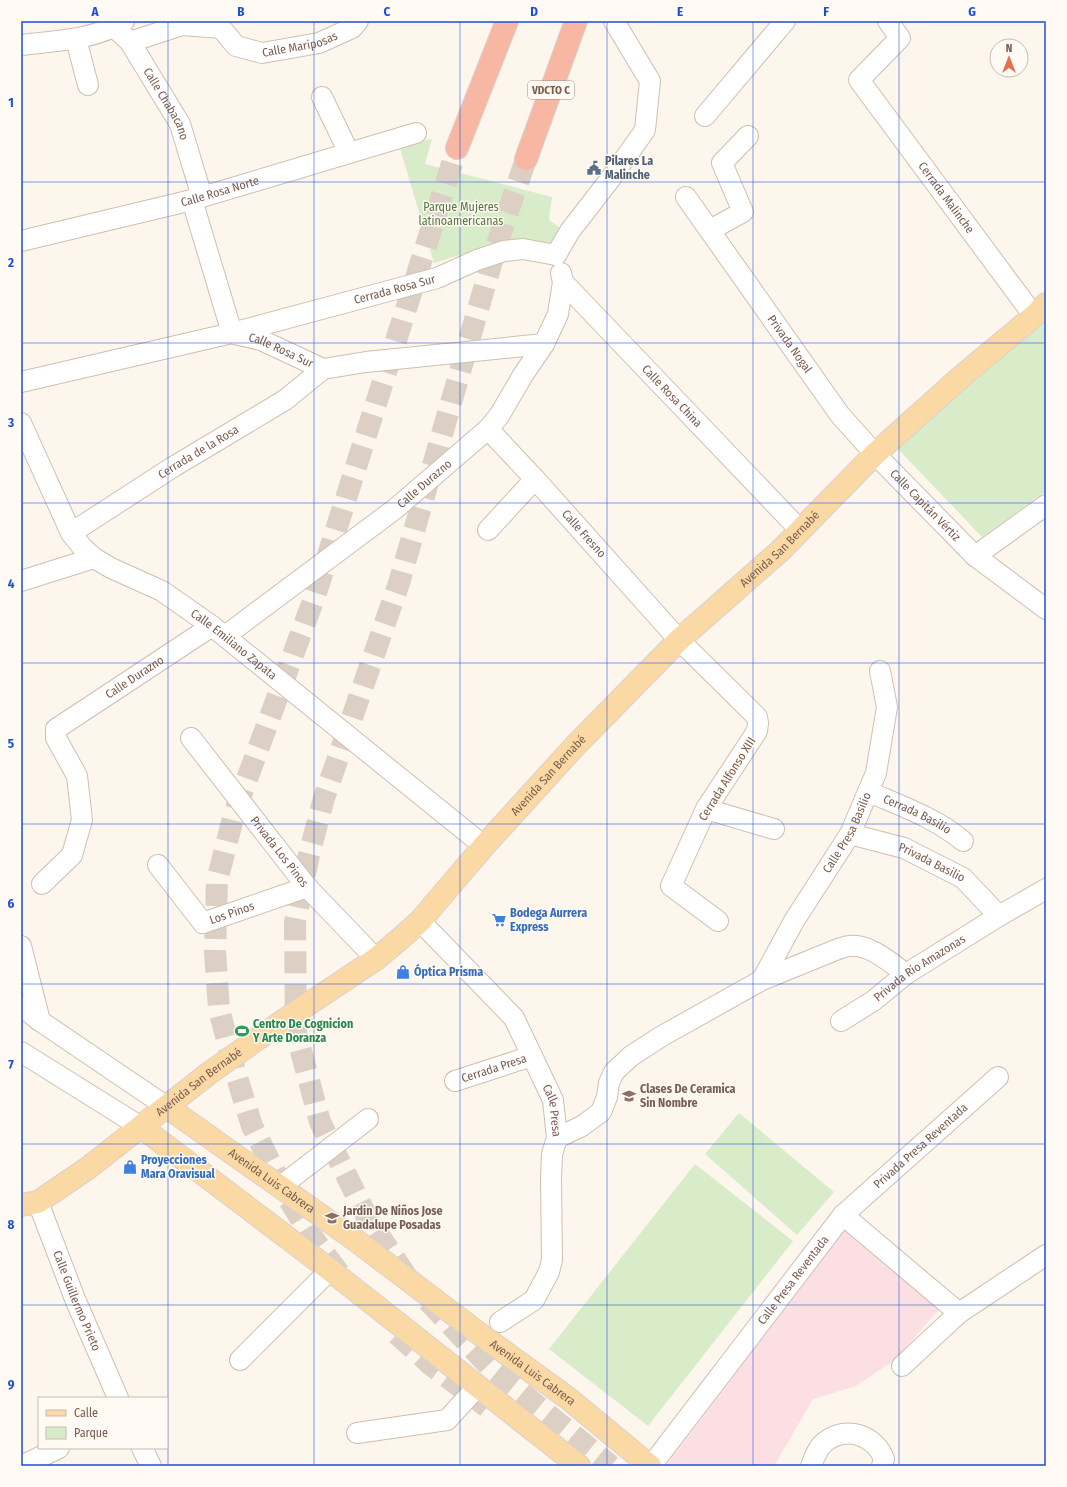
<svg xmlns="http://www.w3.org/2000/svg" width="1067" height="1487" viewBox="0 0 1067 1487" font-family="'Fira Sans Condensed',sans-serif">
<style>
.medical{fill:#fbdfe3}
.green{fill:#d8ecc9}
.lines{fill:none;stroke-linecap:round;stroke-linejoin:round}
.highway-tunnel{stroke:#dcd0c4;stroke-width:22;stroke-dasharray:22 11;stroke-linecap:butt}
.minor-casing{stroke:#d1beb0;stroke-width:22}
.major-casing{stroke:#dad1cd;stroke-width:24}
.highway-casing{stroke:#dad1cd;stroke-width:24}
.minor{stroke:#fff;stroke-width:20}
.major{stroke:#fbd9a5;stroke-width:22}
.highway{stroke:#f7b7a3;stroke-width:22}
.grid{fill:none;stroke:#1d4ed8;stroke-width:1;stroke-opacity:0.55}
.labels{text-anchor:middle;stroke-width:3;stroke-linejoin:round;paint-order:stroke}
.shield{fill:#fffaf3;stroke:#a28b7f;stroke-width:1}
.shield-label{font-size:11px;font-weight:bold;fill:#7a5c4d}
.street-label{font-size:12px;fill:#7a5c4d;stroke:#fffaf3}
.service-label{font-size:12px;font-weight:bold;fill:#4e5e75;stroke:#fffaf3;text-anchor:start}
.park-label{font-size:12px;fill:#537a41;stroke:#fffaf3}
.shop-label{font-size:12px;font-weight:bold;fill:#366cbe;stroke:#fffaf3;text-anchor:start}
.leisure-label{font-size:12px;font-weight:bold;fill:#27864d;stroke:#fffaf3;text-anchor:start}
.education-label{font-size:12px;font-weight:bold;fill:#785e54;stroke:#fffaf3;text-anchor:start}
.neatline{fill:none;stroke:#1d4ed8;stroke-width:1.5}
.grid-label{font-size:13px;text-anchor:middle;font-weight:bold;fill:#1d4ed8}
</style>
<rect width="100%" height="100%" fill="#fdf6ec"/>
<path class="medical" d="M845,1230L939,1309L896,1359L856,1386L813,1399L774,1466H666Z"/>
<g class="green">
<path d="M432,139L425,164L552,197L549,220L563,230L555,249L524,243L460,255L434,263L399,145Z"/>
<path d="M1046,316V491L982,537L898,449Z"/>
<path d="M739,1113L834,1192L797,1235L705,1154Z"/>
<path d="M695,1164L793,1241L648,1426L549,1349Z"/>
</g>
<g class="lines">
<g class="highway-tunnel">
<path d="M339,1273L310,1234L288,1198L252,1126L235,1071L219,1009L215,952L217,881L234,814L316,593L457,148"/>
<path d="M407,1277L367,1217L320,1122L296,1032L295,922L309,855L324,798L399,583L496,247L526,159"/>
<path d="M428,1301L490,1367L611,1466"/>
<path d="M397,1334L431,1365L487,1407"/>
</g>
<defs>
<g id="minor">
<path id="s1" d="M113,21L114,27L130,42L180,124L202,197"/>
<path id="s2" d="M888,21L900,38L859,80L1034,316"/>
<path d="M76,39L88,85"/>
<path id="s3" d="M130,42L182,25L221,28L236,46L262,53L319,43L352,28L358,21"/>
<path d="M21,45C55,41 95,40 124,21"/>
<path d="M322,97L349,153"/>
<path d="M705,116L785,21"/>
<path id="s4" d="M686,197L840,415L875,454L975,556L1046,609"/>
<path d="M192,200L232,333"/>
<path d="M710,230L743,212L722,163L748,136"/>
<path id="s5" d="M21,241L192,200L416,133"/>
<path d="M556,255L570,231L611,178L645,130L650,81L614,21"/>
<path id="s6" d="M561,273L563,282L800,530"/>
<path id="s7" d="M235,334L261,340L323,369L366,362L544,344"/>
<path id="s8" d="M21,382L232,333L437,278L477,260L504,251L523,249L556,255"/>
<path id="s9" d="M21,423L71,533L82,547L94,558L111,568L162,591L212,626L484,846"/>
<path id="s10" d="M488,429L535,479L679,640L757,717L758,723L757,731L706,809L671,886L718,921"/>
<path d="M488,530L535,479"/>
<path id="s11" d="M71,533L173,467L285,400L323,369"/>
<path d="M975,556L1046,505"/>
<path d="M21,581L94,558"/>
<path id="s12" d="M225,636L395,509L488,429L499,416L523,375L544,344L558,314L563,282"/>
<path id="s13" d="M191,738L307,887L376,959"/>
<path id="s14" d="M869,792C901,806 936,818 963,841"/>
<path d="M706,809L774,829"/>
<path id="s15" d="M850,834L904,848L963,878L999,916"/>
<path id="s16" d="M158,865L203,923L307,887"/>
<path id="s17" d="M42,884L72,855L82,820L77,776L56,738V729L212,626"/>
<path id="s18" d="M420,921L514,1018L553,1100L557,1138L552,1154L551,1179L552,1260L549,1272L534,1300L500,1322"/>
<path d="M21,946L40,1021"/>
<path d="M762,980L838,949C842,948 846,946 850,946C870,944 891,963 906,974"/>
<path d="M21,1006L40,1021L167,1107"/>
<path id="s19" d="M841,1021L873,1001L906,974L999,916L1046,889"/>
<path d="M21,1052L141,1127"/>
<path id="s20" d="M455,1081L532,1056"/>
<path id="s21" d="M557,1138L582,1126L601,1112L607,1097L609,1083L614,1072L631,1056L662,1036L762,980L794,921L850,834L876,773L887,707L880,671"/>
<path d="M281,1186L368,1119"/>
<path id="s22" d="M38,1202L75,1299L118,1398"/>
<path d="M843,1215L959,1313"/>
<path d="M240,1360L330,1270"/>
<path d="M902,1366L959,1313L1046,1255"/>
<path d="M357,1433L447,1420L478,1386"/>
<path d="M142,1448L151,1466"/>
<path d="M21,1466L59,1448"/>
<path id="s23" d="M651,1466L843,1215L998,1077"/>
<path d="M811,1466C814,1458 818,1447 825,1442C846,1425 875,1435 884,1459L882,1466"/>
</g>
<g id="major">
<path id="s24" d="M167,1107L354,1239L481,1335L569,1399L650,1466"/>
<path d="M141,1127L330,1270L579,1466"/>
<path id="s25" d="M21,1205L38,1202L88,1168L208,1074L280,1023L376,959L401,938L420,921L484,846L574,747L679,640L780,551L875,454L962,376L1034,316L1046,304"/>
</g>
<g id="highway">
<path d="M457,148L507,21"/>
<path d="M526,159L576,21"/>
</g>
</defs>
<use href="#minor" class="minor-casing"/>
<use href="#major" class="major-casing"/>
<use href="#highway" class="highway-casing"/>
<use href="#minor" class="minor"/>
<use href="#major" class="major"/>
<use href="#highway" class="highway"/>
</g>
<path class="grid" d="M168,21V1466M314,21V1466M460,21V1466M607,21V1466M753,21V1466M899,21V1466M21,182H1046M21,343H1046M21,503H1046M21,663H1046M21,824H1046M21,984H1046M21,1144H1046M21,1305H1046"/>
<defs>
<symbol id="civic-bare" viewBox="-9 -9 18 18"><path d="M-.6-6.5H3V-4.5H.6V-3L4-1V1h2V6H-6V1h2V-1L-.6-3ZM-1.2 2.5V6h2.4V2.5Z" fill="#5c6f8a" stroke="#fffaf3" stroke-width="2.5" paint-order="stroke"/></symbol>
<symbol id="supermarket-bare" viewBox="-9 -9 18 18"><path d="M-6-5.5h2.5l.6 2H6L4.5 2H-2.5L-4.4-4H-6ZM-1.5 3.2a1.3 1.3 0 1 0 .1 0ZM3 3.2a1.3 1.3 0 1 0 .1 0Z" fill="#3f7fe0" stroke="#fffaf3" stroke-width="2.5" paint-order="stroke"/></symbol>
<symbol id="shop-bare" viewBox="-9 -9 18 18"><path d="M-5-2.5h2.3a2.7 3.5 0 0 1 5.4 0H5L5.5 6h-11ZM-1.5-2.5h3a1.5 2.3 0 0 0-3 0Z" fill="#3f7fe0" stroke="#fffaf3" stroke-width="2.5" paint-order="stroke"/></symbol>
<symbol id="stadium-bare" viewBox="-9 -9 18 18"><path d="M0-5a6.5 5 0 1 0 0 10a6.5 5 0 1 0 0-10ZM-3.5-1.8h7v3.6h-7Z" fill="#2e9e5b" stroke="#fffaf3" stroke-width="2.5" paint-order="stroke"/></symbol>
<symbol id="school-bare" viewBox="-9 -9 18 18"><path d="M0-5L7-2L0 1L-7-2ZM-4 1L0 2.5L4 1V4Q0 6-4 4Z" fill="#8d6e63" stroke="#fffaf3" stroke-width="2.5" paint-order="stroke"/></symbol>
</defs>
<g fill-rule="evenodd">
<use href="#civic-bare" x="584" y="158" width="20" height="20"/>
<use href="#supermarket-bare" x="489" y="910" width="20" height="20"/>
<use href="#shop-bare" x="393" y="962" width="20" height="20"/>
<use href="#stadium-bare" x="232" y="1021" width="20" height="20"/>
<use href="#school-bare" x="619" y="1086" width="20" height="20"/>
<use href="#shop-bare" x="120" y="1157" width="20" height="20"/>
<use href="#school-bare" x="322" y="1208" width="20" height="20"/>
</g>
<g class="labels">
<rect class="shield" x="528" y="81" width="46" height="18" rx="3"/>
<g class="shield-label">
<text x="551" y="94">VDCTO C</text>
</g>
<g class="street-label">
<text dy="4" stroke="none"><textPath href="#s3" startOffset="183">Calle Mariposas</textPath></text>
<text dy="4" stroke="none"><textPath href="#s1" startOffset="100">Calle Chabacano</textPath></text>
<text dy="4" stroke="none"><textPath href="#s5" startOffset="205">Calle Rosa Norte</textPath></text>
<text dy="4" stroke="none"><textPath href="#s2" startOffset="226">Cerrada Malinche</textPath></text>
<text dy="4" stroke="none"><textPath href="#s8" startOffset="385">Cerrada Rosa Sur</textPath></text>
<text dy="4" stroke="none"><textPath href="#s4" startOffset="180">Privada Nogal</textPath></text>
<text dy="4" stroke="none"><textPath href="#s7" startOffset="49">Calle Rosa Sur</textPath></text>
<text dy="4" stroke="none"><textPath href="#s6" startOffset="167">Calle Rosa China</textPath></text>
<text dy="4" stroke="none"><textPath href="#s11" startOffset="151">Cerrada de la Rosa</textPath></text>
<text dy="4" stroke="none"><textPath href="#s12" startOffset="251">Calle Durazno</textPath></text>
<text dy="4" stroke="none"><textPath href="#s4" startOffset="391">Calle Capitán Vértiz</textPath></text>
<text dy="4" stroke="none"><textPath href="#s10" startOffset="142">Calle Fresno</textPath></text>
<text dy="4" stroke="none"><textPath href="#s25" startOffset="1010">Avenida San Bernabé</textPath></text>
<text dy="4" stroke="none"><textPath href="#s9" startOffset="320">Calle Emiliano Zapata</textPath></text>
<text dy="4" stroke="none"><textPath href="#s17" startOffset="269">Calle Durazno</textPath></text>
<text dy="4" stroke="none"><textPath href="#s25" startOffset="686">Avenida San Bernabé</textPath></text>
<text transform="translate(727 779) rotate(-58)" y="4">Cerrada Alfonso XIII</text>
<text dy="4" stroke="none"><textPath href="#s14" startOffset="53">Cerrada Basilio</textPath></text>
<text dy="4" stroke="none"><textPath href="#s21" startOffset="439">Calle Presa Basilio</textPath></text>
<text dy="4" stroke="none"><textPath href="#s13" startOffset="144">Privada Los Pinos</textPath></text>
<text dy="4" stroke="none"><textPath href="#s15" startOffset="87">Privada Basilio</textPath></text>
<text dy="4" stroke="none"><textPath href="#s16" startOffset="104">Los Pinos</textPath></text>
<text dy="4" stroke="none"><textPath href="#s19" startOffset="95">Privada Río Amazonas</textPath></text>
<text dy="4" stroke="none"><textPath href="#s20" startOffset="41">Cerrada Presa</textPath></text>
<text dy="4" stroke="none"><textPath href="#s25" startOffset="218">Avenida San Bernabé</textPath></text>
<text dy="4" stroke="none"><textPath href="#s18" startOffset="236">Calle Presa</textPath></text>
<text dy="4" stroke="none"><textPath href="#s23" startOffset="420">Privada Presa Reventada</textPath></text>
<text dy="4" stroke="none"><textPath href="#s24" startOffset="128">Avenida Luis Cabrera</textPath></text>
<text dy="4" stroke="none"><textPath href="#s23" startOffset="234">Calle Presa Reventada</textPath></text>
<text dy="4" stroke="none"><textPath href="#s22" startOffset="106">Calle Guillermo Prieto</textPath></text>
<text dy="4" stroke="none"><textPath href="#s24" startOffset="452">Avenida Luis Cabrera</textPath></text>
</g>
<g class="service-label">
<text x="605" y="165">Pilares La<tspan x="605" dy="14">Malinche</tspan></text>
</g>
<g class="park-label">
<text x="461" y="211">Parque Mujeres<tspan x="461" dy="14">latinoamericanas</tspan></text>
</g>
<g class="shop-label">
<text x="510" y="917">Bodega Aurrera<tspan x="510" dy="14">Express</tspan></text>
<text x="414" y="976">Óptica Prisma</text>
<text x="141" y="1164">Proyecciones<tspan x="141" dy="14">Mara Oravisual</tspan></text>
</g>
<g class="leisure-label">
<text x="253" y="1028">Centro De Cognicion<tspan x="253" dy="14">Y Arte Doranza</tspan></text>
</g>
<g class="education-label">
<text x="640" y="1093">Clases De Ceramica<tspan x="640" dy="14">Sin Nombre</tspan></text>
<text x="343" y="1215">Jardin De Niños Jose<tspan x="343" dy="14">Guadalupe Posadas</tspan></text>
</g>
</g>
<rect width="1067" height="1487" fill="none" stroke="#fffaf3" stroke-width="44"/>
<rect x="38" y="1397" width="130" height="52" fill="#fffaf3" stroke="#cabbb1"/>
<rect x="46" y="1410" width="20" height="6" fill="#fbd9a5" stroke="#cabbb1"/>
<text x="74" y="1417" font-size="12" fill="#7a5c4d">Calle</text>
<rect x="46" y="1427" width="20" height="12" fill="#d8ecc9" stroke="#cabbb1"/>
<text x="74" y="1437" font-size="12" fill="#7a5c4d">Parque</text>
<g transform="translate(1009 58)"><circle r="19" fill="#fffaf3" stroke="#cabbb1"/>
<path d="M0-3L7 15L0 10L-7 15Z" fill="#e76f51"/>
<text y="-6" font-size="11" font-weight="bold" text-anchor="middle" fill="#7a5c4d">N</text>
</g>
<rect x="22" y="22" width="1023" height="1443" class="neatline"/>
<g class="grid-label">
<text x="95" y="16">A</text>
<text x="241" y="16">B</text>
<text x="387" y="16">C</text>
<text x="534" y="16">D</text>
<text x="680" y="16">E</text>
<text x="826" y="16">F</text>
<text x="972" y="16">G</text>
<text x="11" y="107">1</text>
<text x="11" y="267">2</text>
<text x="11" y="427">3</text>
<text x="11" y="588">4</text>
<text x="11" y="748">5</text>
<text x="11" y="908">6</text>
<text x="11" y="1069">7</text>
<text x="11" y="1229">8</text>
<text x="11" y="1389">9</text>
</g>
</svg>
